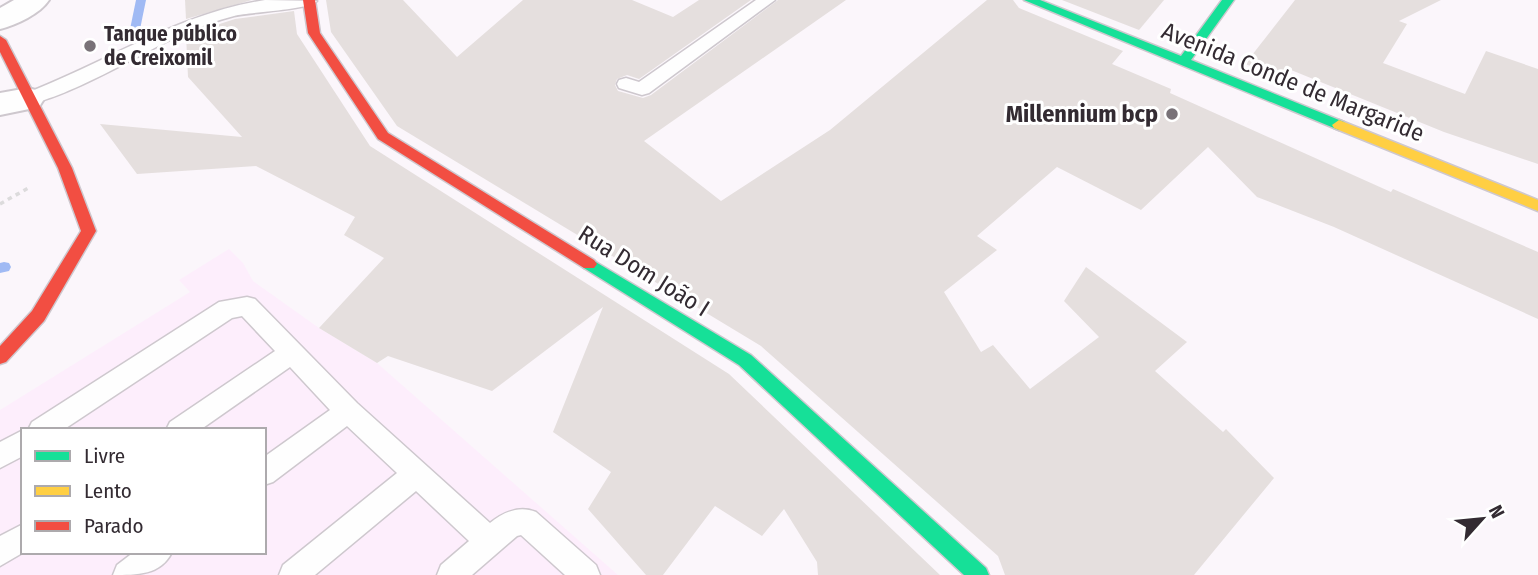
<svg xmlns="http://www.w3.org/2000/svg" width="1538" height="575" viewBox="0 0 1538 575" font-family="'Fira Sans Condensed',sans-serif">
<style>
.built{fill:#fdeefc;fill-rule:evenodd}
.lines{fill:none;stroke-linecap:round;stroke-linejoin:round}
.stream{fill:#a0baf4;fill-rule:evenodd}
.building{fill:#e5dfde}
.lane-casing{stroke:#cec8ce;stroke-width:3}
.street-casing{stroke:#cec8ce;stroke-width:4}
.fast-casing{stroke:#cec8ce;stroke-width:3}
.slow-casing{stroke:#cec8ce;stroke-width:3}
.jam-casing{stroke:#cec8ce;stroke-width:3}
.path{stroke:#dcdbdc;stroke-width:3.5;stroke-dasharray:4.5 4.5;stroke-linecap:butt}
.lane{fill:#fefefe;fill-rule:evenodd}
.street{fill:#fefefe;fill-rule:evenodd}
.fast{fill:#16e098;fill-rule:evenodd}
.slow{fill:#ffcf43;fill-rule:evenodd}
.jam{fill:#f24e42;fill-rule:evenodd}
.poi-dot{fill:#797278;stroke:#fff;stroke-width:2.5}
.labels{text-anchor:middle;stroke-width:6;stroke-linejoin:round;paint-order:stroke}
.far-poi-label{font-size:21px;font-weight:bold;fill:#332b32;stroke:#fff;text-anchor:start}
.street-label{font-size:24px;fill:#332b32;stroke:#fff}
.poi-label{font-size:24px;font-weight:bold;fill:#332b32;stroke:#fff;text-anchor:end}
</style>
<rect width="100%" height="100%" fill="#fbf6fb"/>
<path class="built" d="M229,249L243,263L253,281L319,328L377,363L618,575H0V410L190,292L179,280ZM23,430H264V552H23Z"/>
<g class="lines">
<g class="stream">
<path d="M136,0H146L138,39L133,42L128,39Z"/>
<path d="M4,262L9,263L11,267L9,271L0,273V263Z"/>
</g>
</g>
<g class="building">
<path d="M185,0H252L186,19Z"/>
<path d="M326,0H403L457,57L523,0H632L673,17L699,0H751L639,79L627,75L617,79L615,85L618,91L643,98L651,95L778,0H846L644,141L721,201L830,130L987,0H1013L1019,8L1123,51L1112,64L1171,89L1170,93L1391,192L1393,189L1538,252V319L1334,227L1257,197L1208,147L1141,210L1057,167L977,236L997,250L944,292L981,352L993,345L1030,389L1099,337L1064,301L1086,267L1187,342L1155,371L1223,432L1226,429L1274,478L1194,575H1005L998,556L761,346L397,126L331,32Z"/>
<path d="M1062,0H1164L1139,30Z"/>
<path d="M1295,0H1441L1399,21L1407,24L1383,63L1465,94L1486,51L1538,69V164L1444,132L1291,70L1283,77L1245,64Z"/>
<path d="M294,11L297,34L370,146L729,374L940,575H818L817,562L784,509L762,536L715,506L663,575H646L588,509L611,472L553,432L603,307L492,391L388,356L377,363L319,328L384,258L344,235L355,217L256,166L137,174L100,124L242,137L188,77L186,35L235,19Z"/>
</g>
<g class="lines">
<defs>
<g id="lane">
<path d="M265,0L317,1C309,10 250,12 234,16C215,21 196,28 178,36C150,49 46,110 21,103L19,99L21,95C105,64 175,14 265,0Z"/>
<path d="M756,0H775L649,93L642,95L619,88L617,84L619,80L626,78L639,82Z"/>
<path d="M247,297L255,299L357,403L490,523C504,512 519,505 536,512L596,565L600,575H565L521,535L517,536L472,575H437L441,565L469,541L416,491L315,575H279L283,565L397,473L347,426L273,482L264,485V457L330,410L290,367L200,430H166L170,422L275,351L242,316L232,318L63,430H28L32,422L219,302Z"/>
<path d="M23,430V456L0,468V442Z"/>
<path d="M23,524L24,552L0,566V536Z"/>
<path d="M134,552H172C161,575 137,575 113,575L117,565Z"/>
</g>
<g id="street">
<path d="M14,0H49C40,14 16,25 0,29V8Z"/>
<path d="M28,88L39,91L44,99L39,107L0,115V93Z"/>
</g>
<g id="fast">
<path d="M1024,0H1040L1181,56L1222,0H1234L1191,60L1344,122L1346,125L1339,130L1334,128Z"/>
<path d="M589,258L751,355L986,568L989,575H964L739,365L584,268L581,264Z"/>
</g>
<path id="slow" d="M1339,120L1538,200V211L1334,128L1332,125Z"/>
<g id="jam">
<path d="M303,0H315L320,33L388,133L594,260L597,264L594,268H584L378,139L308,33Z"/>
<path d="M0,36L6,40L72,168L96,231L44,321L6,362L0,364V346L32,311L81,231L58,168L0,52Z"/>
</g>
</defs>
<use href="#lane" class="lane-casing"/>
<use href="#street" class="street-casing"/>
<use href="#fast" class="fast-casing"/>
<use href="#slow" class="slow-casing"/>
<use href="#jam" class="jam-casing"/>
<path class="path" d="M0,204L30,187"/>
<use href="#lane" class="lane"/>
<use href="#street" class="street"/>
<use href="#fast" class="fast"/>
<use href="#slow" class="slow"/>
<use href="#jam" class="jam"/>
</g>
<g class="poi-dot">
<circle cx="90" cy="46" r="7"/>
<circle cx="1172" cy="114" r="7"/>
</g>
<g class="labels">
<g class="far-poi-label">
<text x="104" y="41">Tanque público<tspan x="104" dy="24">de Creixomil</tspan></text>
</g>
<g class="street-label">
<text transform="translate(1293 82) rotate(22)" y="8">Avenida Conde de Margaride</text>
<text transform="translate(644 271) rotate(32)" y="8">Rua Dom João I</text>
</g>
<g class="poi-label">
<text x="1158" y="122">Millennium bcp</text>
</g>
</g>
<rect x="21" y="428" width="245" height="126" fill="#ffffff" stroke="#adaaad" stroke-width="2"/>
<rect x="35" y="451" width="35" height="10" fill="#16e098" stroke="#adaaad" stroke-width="2"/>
<text x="84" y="463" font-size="21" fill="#332b32">Livre</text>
<rect x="35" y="486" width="35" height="10" fill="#ffcf43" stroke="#adaaad" stroke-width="2"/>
<text x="84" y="498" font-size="21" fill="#332b32">Lento</text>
<rect x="35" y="521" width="35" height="10" fill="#f24e42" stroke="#adaaad" stroke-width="2"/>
<text x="84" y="533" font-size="21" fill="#332b32">Parado</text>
<g transform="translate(1482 519) rotate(63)" stroke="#ffffff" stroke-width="5" paint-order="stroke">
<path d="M0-5L12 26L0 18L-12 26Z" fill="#332b32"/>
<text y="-10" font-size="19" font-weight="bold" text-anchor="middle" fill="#332b32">N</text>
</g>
</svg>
